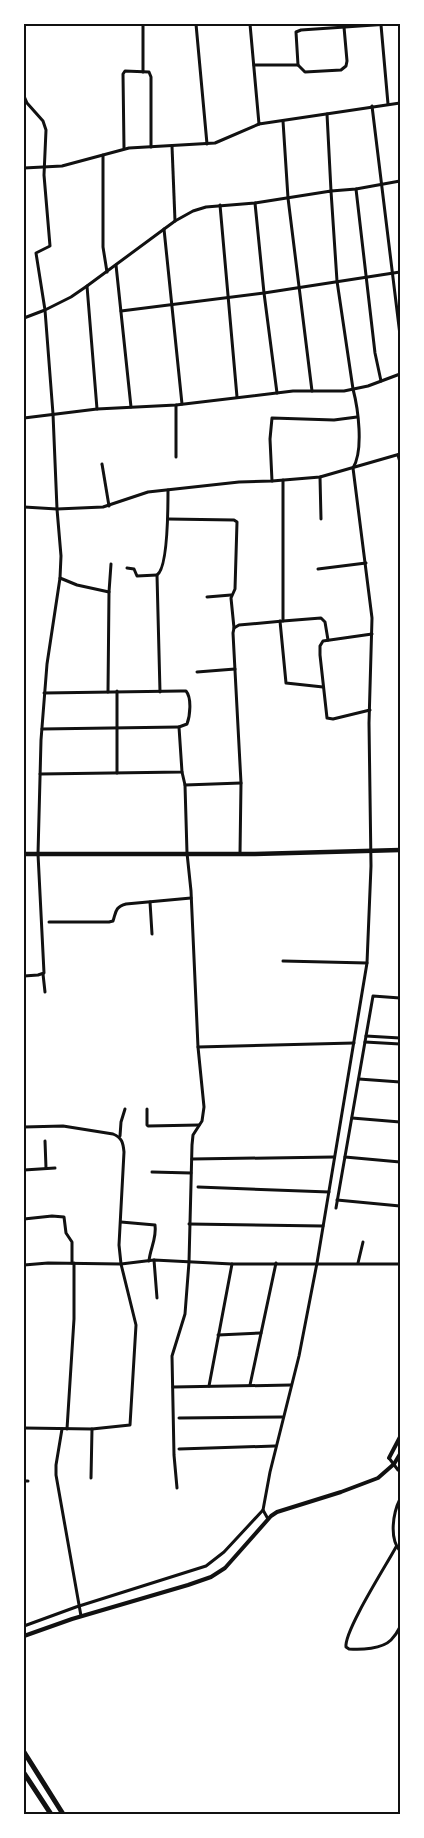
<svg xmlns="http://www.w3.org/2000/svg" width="424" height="1838" viewBox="0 0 424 1838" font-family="Ubuntu,sans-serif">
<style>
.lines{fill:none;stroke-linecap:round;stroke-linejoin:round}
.minor{stroke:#111;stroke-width:3}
.tertiary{stroke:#111;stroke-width:4}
.secondary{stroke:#111;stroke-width:4.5}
.trunk{stroke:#111;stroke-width:5}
.neatline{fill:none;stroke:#111;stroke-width:2}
</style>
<rect width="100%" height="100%" fill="#fff"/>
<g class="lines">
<g class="minor">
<path d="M196,24L207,144"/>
<path d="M250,24L259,124L400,103"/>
<path d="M381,25L388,104"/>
<path d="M254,65H298L296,32L301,30L389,24"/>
<path d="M298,65L305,72L341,70L346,66L347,61L344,27"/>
<path d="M143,72V24"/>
<path d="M24,96L27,103L43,121L46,130L44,175L50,246L36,253L45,310L24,318"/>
<path d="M372,106L400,335"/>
<path d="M327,114L331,191L356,189L400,181"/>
<path d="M283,121L288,198L312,391"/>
<path d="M172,146L175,221"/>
<path d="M124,148L123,74L125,71L149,72L151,77V147"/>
<path d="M103,155V247L107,272"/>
<path d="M24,168L62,166L129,148L215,143L259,124"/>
<path d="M356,189L375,353L381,381"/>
<path d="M255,203L264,293L277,393"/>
<path d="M220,205L237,397"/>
<path d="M164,229L182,404"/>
<path d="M116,265L131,407"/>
<path d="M87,286L97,409"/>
<path d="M121,311L264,293L400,272"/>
<path d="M24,418L97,409L176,405L293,391H344L368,386L400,374"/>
<path d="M398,455L400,462"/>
<path d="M176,457V405"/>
<path d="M102,464L109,506"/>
<path d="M320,477L321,519"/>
<path d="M272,481L270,439L272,418L334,420L357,417"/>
<path d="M24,507L57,509L103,507L148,492L239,482L272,481L320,477L400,454"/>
<path d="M168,519L234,520L237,522L235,589L231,598L234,628"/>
<path d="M127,568L134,569L137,576L157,575"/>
<path d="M318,569L366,563"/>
<path d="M60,578L77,585L109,592"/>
<path d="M207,597L231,595"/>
<path d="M280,621L286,683L323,687"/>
<path d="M283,621L321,618L325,622L328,640"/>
<path d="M197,672L235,669"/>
<path d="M117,691V773"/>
<path d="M108,692L109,592L111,564"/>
<path d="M160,692L157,575C168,568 168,505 168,490"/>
<path d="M370,710L333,719L327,718L320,655V646L323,641L372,634"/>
<path d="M42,729L179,727"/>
<path d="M40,774L182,772L179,727L187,724C190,716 192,698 186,691H181L44,693"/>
<path d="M185,785L241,783"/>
<path d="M240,854L241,783L233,633L234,628L239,625L283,621V480"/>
<path d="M150,902L152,934"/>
<path d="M49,922H109L113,921C116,912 115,907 126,904L191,898"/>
<path d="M283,961L367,963"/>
<path d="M43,974L45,992"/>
<path d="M24,976L38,975L44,973L38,854L41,740L47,664L60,578L61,556L57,509L53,414L45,310L71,297L87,286L175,221L193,211L206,207L255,203L331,191L337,281L353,389C358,408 364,450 353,468L372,618L369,723L371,866L367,963L317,1263L299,1356L270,1472L263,1510L268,1519"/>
<path d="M366,1036L400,1038"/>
<path d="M365,1042L400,1044"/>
<path d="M198,1047L354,1043"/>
<path d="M359,1079L400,1082"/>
<path d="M147,1109V1125L148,1126L199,1125"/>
<path d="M352,1118L400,1122"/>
<path d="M24,1127L63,1126L113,1134C122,1138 123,1142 124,1152L119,1245L121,1264L136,1325L130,1425L92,1429L24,1428"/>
<path d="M120,1136L121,1122L125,1109"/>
<path d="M45,1141L46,1168"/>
<path d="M345,1157L400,1162"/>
<path d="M192,1159L334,1157"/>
<path d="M24,1170L55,1168"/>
<path d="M152,1172L191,1173"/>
<path d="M198,1187L329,1192"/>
<path d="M337,1200L400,1206"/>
<path d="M336,1208L373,996L400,998"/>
<path d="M24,1219L52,1216L64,1217L66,1233L72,1242V1263"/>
<path d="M121,1222L155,1225C157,1238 150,1249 149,1261"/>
<path d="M189,1224L323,1226"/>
<path d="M154,1260L157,1298"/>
<path d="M358,1263L363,1242"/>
<path d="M24,1265L48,1263L121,1264L154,1260L232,1264H400"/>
<path d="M218,1335L261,1333"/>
<path d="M250,1385L276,1263"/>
<path d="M209,1386L232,1264"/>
<path d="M173,1387L291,1385"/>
<path d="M179,1418L282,1417"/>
<path d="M62,1429L56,1465V1475L81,1616"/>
<path d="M67,1429L74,1319V1263"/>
<path d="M179,1449L275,1446"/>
<path d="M389,1458L398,1470H400"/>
<path d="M91,1478L92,1429"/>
<path d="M24,1481H28"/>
<path d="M177,1488L174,1455L172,1356L185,1314L189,1262L192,1145L193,1135L202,1121L204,1107L198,1047L191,891L187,853L185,785L182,772"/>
<path d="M400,1499C393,1513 389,1538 400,1551"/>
<path d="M396,1547C387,1564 344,1631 346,1647L349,1649C361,1650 382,1649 391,1640C395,1636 398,1631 400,1627"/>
<path d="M24,1626L76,1607L206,1566L224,1552L263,1510"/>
</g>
<g class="tertiary">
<path d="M389,1458L400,1437"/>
<path d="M24,1636L72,1619L188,1585L211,1577L225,1568L271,1516L277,1512L341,1492L378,1478L394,1464L400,1454"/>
</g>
<path class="secondary" d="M24,854H255L400,850"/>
<g class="trunk">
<path d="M24,1752L63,1814"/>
<path d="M24,1773L51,1814"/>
</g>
</g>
<rect width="424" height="1838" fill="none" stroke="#ffffff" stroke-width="50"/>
<rect x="25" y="25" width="374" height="1788" class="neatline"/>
</svg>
